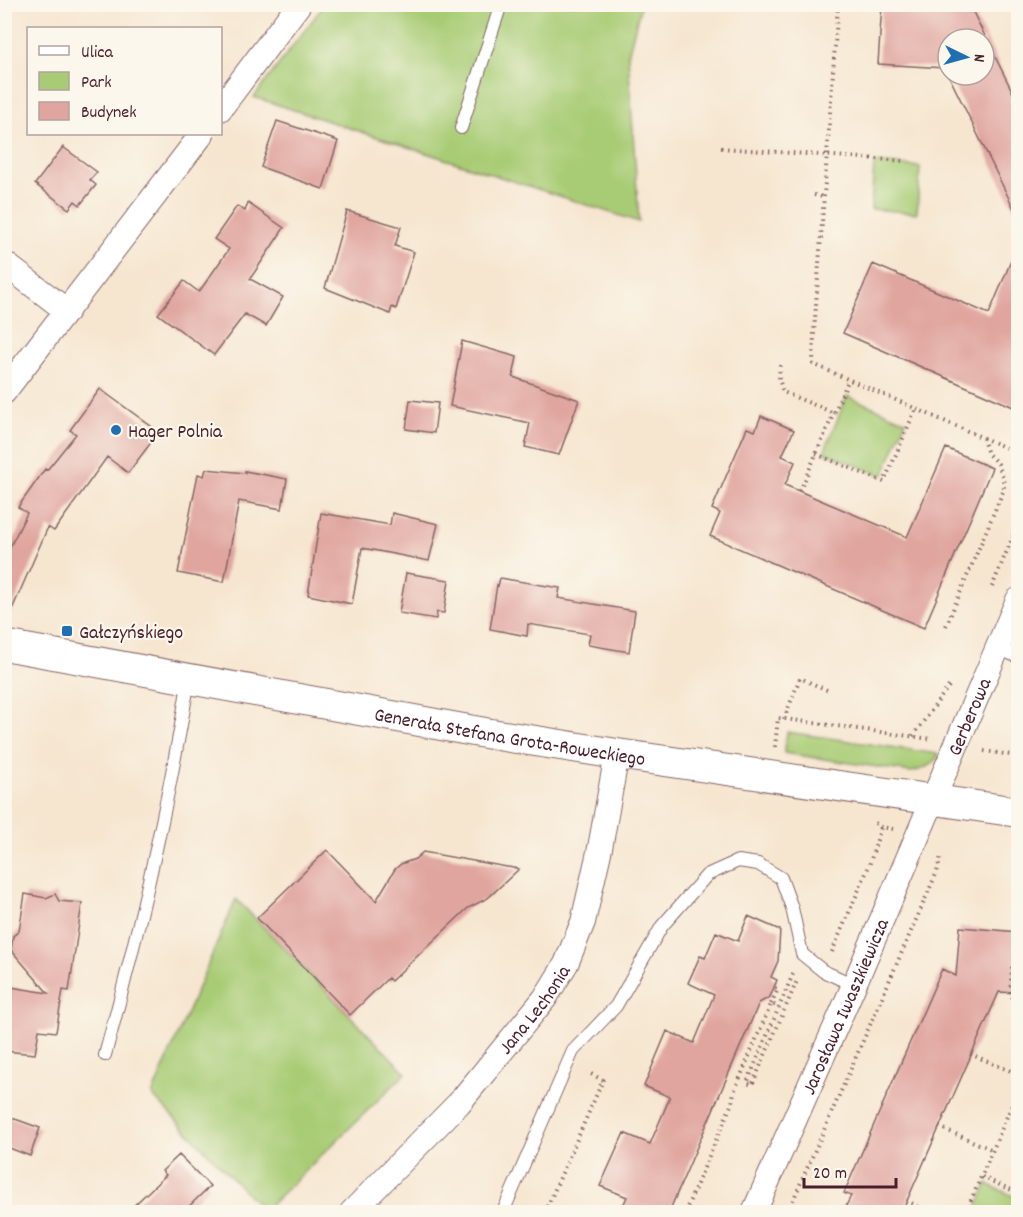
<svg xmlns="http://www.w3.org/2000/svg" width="1023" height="1217" viewBox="0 0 1023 1217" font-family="Dekko,sans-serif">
<rect width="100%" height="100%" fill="#fbf7ec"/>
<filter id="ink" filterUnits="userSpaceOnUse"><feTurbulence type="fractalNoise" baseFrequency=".0167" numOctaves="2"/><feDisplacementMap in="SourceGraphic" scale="12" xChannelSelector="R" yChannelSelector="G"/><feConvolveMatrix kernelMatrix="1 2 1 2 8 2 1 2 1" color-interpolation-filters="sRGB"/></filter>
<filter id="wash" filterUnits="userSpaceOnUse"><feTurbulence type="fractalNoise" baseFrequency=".008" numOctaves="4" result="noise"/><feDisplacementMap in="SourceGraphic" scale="24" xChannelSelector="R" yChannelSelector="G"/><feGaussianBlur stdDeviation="1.35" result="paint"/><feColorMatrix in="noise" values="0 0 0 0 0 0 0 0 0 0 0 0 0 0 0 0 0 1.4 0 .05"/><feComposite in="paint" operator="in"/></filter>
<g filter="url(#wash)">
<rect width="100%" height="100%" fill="#f6e6d0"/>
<!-- green -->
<path fill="#a8cc75" stroke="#797650" stroke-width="1.5" d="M324 5H641L628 55 639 222 254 97Z
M874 163 920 167 917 213 871 209Z
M847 396 906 421 883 476 824 452Z
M787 732 939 754C934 765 922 770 911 772L784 753Z
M236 899 406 1073 264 1211 152 1095Z
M987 1184 1018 1198V1212H975Z"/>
<g id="blocks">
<!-- building -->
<path fill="#e0a59f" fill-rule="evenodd" d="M882 4H969L1018 103V217L945 68 878 64ZM948 39H984V75H948Z
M277 121 338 141 323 189 261 167Z
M63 147 97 172 90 180 96 185 80 205 75 201 69 209 35 184Z
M248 203 284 228 250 279 283 297 266 326 245 314 214 355 158 314 184 281 199 292 229 249 214 239 237 206 245 211Z
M347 211 401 227 395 246 414 252 396 309 392 307 390 314 325 288Z
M1018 244V409L843 333 873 264 989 314Z
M462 341 517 357 513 377 579 400 559 455 525 447 530 423 450 406Z
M100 389 159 432 128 473 107 457 54 531 48 527 4 628V559L27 513 18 507 45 469 47 470 76 434 70 430Z
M410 400 438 403 434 433 406 429Z
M761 416 794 430 782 456 795 462 785 485 907 537 946 448 992 468 924 628 710 536 720 513 712 509 747 428 755 431Z
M206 469 245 473V471L287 479 282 509 239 501 224 582 178 573 198 474 204 476Z
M321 513 390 525 392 513 438 524 429 561 362 548 352 604 308 595Z
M406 573 449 580 444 613 437 612 436 619 399 613Z
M500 578 560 588 558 598 635 611 629 652 588 645 590 634 528 624 527 636 490 629 497 585 498 586Z
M327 850 376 901 395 869 401 864 415 859 423 852 519 869 488 898 468 908 391 981 388 978 350 1015 257 918Z
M25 894 46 898 55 894 59 901 82 903 69 991 63 990 56 1032 39 1030 35 1054 4 1051V986L48 993 11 950 13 936 19 931Z
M748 916 780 930 778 961 771 977 777 980 770 997 759 1003 669 1212H620L627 1197 600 1186 624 1133 650 1144 670 1097 644 1086 667 1031 694 1043 714 995 688 983 700 956 705 958 716 932 738 941Z
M960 927 1018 932V993L999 992 902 1212H843L851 1196 844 1193 942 969 956 976Z
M4 1115 40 1128 30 1156 4 1146Z
M179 1155 210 1186 183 1212H127L166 1175 162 1171Z"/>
</g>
</g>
<g filter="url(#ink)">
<use href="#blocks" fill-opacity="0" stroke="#866565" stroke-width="1.5"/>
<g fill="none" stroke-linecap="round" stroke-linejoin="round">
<defs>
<path id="service" d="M461 128 501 4
M998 648 1018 657
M105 1055C139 931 168 806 189 679
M503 1212 573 1051 616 1006 662 926 707 875 738 861 758 864 781 878 792 908 802 954 823 971 854 985"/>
<g id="minor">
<path d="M220 109 299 4"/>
<path d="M4 263 67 311"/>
<path d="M4 392 202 134"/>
<path id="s1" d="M352 1212 459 1103 545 998 566 964 583 922 600 848 617 754"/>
<path id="s2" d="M754 1212 854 985 1018 600"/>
</g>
<g id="tertiary">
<path id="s3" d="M4 645 485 733 617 754 1018 812"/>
</g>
</defs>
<!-- service casing -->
<use href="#service" stroke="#866565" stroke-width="14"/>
<!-- minor casing -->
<use href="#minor" stroke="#866565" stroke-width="26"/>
<!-- tertiary casing -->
<use href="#tertiary" stroke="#866565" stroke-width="32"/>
<!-- path -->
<path stroke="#866565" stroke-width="4" stroke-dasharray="1.5 4.5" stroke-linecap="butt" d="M838 4 814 332 813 364 1018 453
M1012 4 1018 19
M721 148 905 161
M814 195 824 197
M780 365 779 379 783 392 834 413 849 379
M816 454 884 482 916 408
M800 491 834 413
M992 587 1018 524
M946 626 1004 489 1003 477 998 464 988 454 983 439
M784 719 800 678 827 690
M913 736 949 686
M775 747 778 718 931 739
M984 751 1018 756
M875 823 881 827 893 829
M832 952 869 866 881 827
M1012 967 1010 994 1018 1004
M793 974 747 1083 752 1085 797 981
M771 1004 778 989 774 988
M970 1054 1018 1074
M939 1127 993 1150
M982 1177 1018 1193
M906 1201 932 1212
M545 1212 603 1080 587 1072
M685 1212 732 1103 734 1092 771 1004 779 1007
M788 1212 937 872 941 856
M966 1212 1018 1091"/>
<!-- service -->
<use href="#service" stroke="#fff" stroke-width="12"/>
<!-- minor -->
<use href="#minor" stroke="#fff" stroke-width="24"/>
<!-- tertiary -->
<use href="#tertiary" stroke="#fff" stroke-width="30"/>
</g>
</g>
<!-- markers -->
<g fill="#1f6fb2" stroke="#fbf7ec" stroke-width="2">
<circle cx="116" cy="430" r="6"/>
<rect x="61" y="625" width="12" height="12" rx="3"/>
</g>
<g text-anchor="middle" stroke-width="4.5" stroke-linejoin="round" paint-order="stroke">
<!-- poi labels -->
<g font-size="20" fill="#4a1f2b" stroke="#fbf7ec" text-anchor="start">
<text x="128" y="437">Hager Polnia</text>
<text x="79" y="638">Gałczyńskiego</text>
</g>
<!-- street labels -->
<g font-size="20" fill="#4a1f2b" stroke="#fbf7ec">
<text dy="7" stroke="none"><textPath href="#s2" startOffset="540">Gerberowa</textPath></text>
<text dy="7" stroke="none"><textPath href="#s3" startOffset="514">Generała Stefana Grota-Roweckiego</textPath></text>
<text dy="7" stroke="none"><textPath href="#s2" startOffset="225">Jarosława Iwaszkiewicza</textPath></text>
<text dy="7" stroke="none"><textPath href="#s1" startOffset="273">Jana Lechonia</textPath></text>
</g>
</g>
<!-- margin -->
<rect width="1023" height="1217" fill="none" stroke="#fbf7ec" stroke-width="24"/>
<!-- legend -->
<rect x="27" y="27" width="195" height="108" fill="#fbf7ec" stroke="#b4a19f" stroke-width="1.5"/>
<rect x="39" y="46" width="30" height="9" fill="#ffffff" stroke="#b4a19f" stroke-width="1.5"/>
<text x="81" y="57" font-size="18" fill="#4a1f2b">Ulica</text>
<rect x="39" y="72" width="30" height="18" fill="#a8cc75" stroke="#b4a19f" stroke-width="1.5"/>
<text x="81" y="87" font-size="18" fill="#4a1f2b">Park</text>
<rect x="39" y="102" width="30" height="18" fill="#e0a59f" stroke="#b4a19f" stroke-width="1.5"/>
<text x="81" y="117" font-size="18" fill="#4a1f2b">Budynek</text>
<!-- north arrow -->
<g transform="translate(966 57) rotate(95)"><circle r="28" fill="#fbf7ec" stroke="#b4a19f" stroke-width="1.5"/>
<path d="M0-4.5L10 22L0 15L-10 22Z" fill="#1f6fb2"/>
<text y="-9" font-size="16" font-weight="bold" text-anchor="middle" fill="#4a1f2b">N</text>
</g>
<!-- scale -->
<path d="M804 1178v9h92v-9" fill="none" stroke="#4a1f2b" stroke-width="3"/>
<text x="813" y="1178" font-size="18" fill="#4a1f2b" stroke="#fbf7ec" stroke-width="4.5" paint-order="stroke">20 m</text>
</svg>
